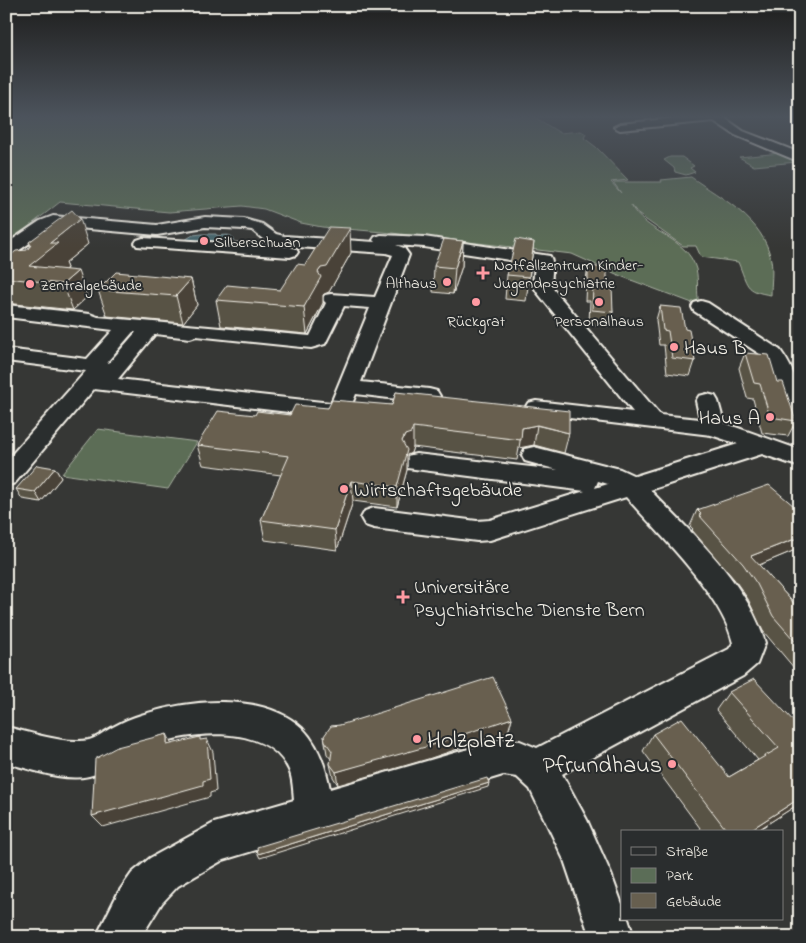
<svg xmlns="http://www.w3.org/2000/svg" width="806" height="943" viewBox="0 0 806 943" font-family="'Indie Flower',sans-serif">
<rect width="100%" height="100%" fill="#363735"/>
<filter id="ink" filterUnits="userSpaceOnUse"><feTurbulence type="fractalNoise" baseFrequency=".02" numOctaves="2"/><feDisplacementMap in="SourceGraphic" scale="10" xChannelSelector="R" yChannelSelector="G"/><feConvolveMatrix kernelMatrix="1 2 1 2 8 2 1 2 1" color-interpolation-filters="sRGB"/></filter>
<g filter="url(#ink)">
<!-- green -->
<path fill="#5b6d57" stroke="#a8afa0" d="M6 116H533L560 133 581 131 586 134 584 138 596 147 628 180 611 182 621 193 613 182H662L661 180 691 177C722 199 764 219 771 260 773 271 771 284 771 295 744 291 748 285 738 262L701 257 696 246H683L639 215 631 205C644 233 687 236 696 269 699 280 696 292 699 303L695 304 623 277 572 254 383 232 322 227 301 223 264 209 242 206 169 212 60 202 19 234 25 236 6 250Z
M781 153 797 162 754 166 739 157Z
M670 157H682L694 166 690 168 695 172 686 175 675 172 674 168 664 160Z
M98 429 197 442 168 489 62 474Z"/>
<!-- water -->
<path fill="#4a676e" stroke="#8e9e9f" d="M202 234H216V235C222 237 230 232 234 239L231 244 183 241 193 235Z"/>
<g fill="none" stroke-linecap="round" stroke-linejoin="round">
<defs>
<path id="minor" d="M694 116H722L743 131 800 153V162L735 135 714 121 620 130 614 127 620 124Z
M53 216 157 225 205 217 244 219 262 224 276 234 284 236 375 242 373 240 375 237 381 235 424 237 550 256C556 266 548 279 554 290L660 415 700 419 696 401 699 396 707 394 715 396 718 401 724 423 800 450V467L762 454 650 490C691 533 749 584 765 643L757 664 743 676 562 774 587 820 611 874 622 904V919H628L634 937H590L564 860 530 789 517 777 503 775 223 860 178 886 162 903 141 937H96L118 893 132 873 150 858 214 823 294 800C293 790 293 779 289 770 267 721 183 731 143 749 125 757 109 771 89 776 63 782 31 769 6 763V727C30 732 66 745 89 740 97 738 105 731 113 727 122 722 131 718 141 715 187 700 262 691 302 728 318 744 326 767 330 789L503 739 520 741 537 748 729 649 733 643C723 596 659 534 626 497L490 540 477 541 374 528 365 525 361 518 365 511 374 508 477 521 490 520 585 491 407 468 404 462 407 456 416 454 558 470 525 461 522 455 525 449 534 447 620 469 635 476 738 444 711 435 528 413 525 408 528 403 536 401 633 412 537 292 533 285 535 264 424 247 396 245 404 248 409 255 361 382 429 389 437 391 440 396 437 401 429 403 356 394 347 416 339 418 94 389 15 483 6 486V461L86 371 6 361V349L87 359 113 330 6 317V305L90 314 98 317 310 336 326 303 322 299 325 295 331 294 375 297 393 255 386 253 283 246 264 240 252 230 244 229 205 227 157 235 55 226 12 255 6 257V244L40 221ZM344 306 370 308 331 403 118 379 155 334 190 338 196 336 311 348 325 344ZM133 332H136L109 363 107 362ZM598 481 608 484 595 488Z
M143 238 290 247 296 249 298 252 296 255 290 257 137 246 135 243 137 240Z
M701 301 708 303 780 350C800 377 800 396 800 428L792 426 788 421 766 358 694 311 692 307 694 303Z"/>
</defs>
<!-- minor casing -->
<use href="#minor" stroke="#f4f1e8" stroke-width="4"/>
<!-- minor -->
<use href="#minor" fill="#2a2d2e" fill-rule="evenodd"/>
</g>
<!-- wall -->
<path fill="#595244" stroke="#f4f1e8" d="M463 241 462 266 453 294 433 292 434 266Z
M29 242 88 244 65 263 67 268 66 270 87 297 73 310 6 303V259L27 250 30 246Z
M534 242 526 301 505 299 507 275Z
M351 253 329 292 324 294 323 295V303L307 334 221 326 216 300 280 290 305 265Z
M588 266 607 286 613 312 609 326 589 324 590 301H585L586 280Z
M191 279 197 305 183 323 107 316 98 290Z
M660 306 685 329 695 361 690 376 667 373 664 345H659L656 320Z
M745 353 777 382 796 421 788 436 762 433 753 399 747 398 739 368Z
M396 392 569 433 564 453 534 445 519 448 517 460 413 447 411 453 407 455V470L397 507 353 501 337 550 265 540 261 520 281 475 203 465 197 445 255 415H290L328 408 392 405Z
M55 468 61 478 41 502 22 499 16 489Z
M697 510 800 511V548L759 565 800 610V675L763 631 748 599 734 579 692 530 693 529 690 526Z
M729 692 800 728V803L755 832H703L643 751 653 734 729 777 758 760 716 710Z
M512 718 508 732 428 759 338 785 333 777 330 764 331 759 327 754 324 736 340 725Z"/>
<!-- shaded-wall -->
<path fill="#484237" stroke="#f4f1e8" d="M80 219 88 244 65 263 67 268 50 283 29 266 50 243Z
M350 228 351 253 329 292 324 294 323 295V303L307 334 304 307 318 272Z
M463 241 462 266 453 294 455 268Z
M78 271 87 297 73 310 63 284Z
M191 279 197 305 183 323 176 296Z
M537 425 534 445 519 448 522 428Z
M413 427V447L411 453 407 455V470L397 507V487L402 441 405 435Z
M55 468 61 478 41 502 35 492Z
M351 481 353 501 337 550 335 530Z
M800 537V548L747 570 751 556Z
M512 718 508 732 428 759 338 785 336 772Z
M167 734 174 748 167 745Z
M207 739 213 752 216 791 210 793V797L103 827 92 816 203 781Z
M489 783 488 787 260 858 258 854Z
M800 798V803L755 832H747Z"/>
<!-- building -->
<path fill="#675f4f" stroke="#f4f1e8" d="M72 210 80 219 50 243H58L29 266 78 271 63 284 6 278V259L16 251 27 250 31 245 29 242Z
M329 227 350 228 327 267 321 268 318 272 321 277 304 307 216 300 227 285 280 290 297 264 305 265Z
M444 239 463 241 455 268 434 266Z
M516 239 534 242 529 277 507 275Z
M588 266 607 268V286H612L613 312 592 310 593 287H588Z
M116 272 191 279 176 296 98 290Z
M660 306 681 308 685 329 689 330 695 361 672 358 668 331 663 330Z
M745 353 769 355 777 382H783L796 421 770 417 760 384 754 383Z
M396 392 569 411V433L537 425 522 428 521 440 413 427 411 433 405 435 402 441 407 450 397 487 351 481 335 530 261 520 289 456 197 445 218 411 255 415 257 411 290 415 295 405 328 408 332 400 392 405Z
M37 465 55 468 35 492 16 489Z
M769 485 800 511V537L751 556 800 610V647L773 616 757 584 743 564 699 515 701 514 697 510Z
M493 677 512 718 429 746 336 772 330 764 332 751 325 741 324 736 331 726 340 725Z
M754 679 800 728V798L747 832H728L653 734 682 718 729 777 779 748 729 692Z
M167 734V745L200 737V740L207 739 210 779 203 781V785L92 816 95 759 117 747Z
M487 778 489 783 258 854 257 847Z"/>
</g>
<!-- sky -->
<linearGradient id="sky" x2="0" y2="1"><stop stop-color="#1e1e1d"/><stop offset="0.47" stop-color="#4c535c"/><stop offset="1" stop-color="#4c535c" stop-opacity="0"/></linearGradient>
<rect width="806" height="248" fill="url(#sky)"/>
<!-- markers -->
<g fill="#ff9aa2" stroke="#2a2d2e" stroke-width="2">
<circle cx="204" cy="241" r="5"/>
<path d="M480.5 265.5h5v5h5v5h-5v5h-5v-5h-5v-5h5z"/>
<circle cx="447" cy="282" r="5"/>
<circle cx="30" cy="284" r="5"/>
<circle cx="476" cy="302" r="5"/>
<circle cx="599" cy="302" r="5"/>
<circle cx="674" cy="347" r="5"/>
<circle cx="770" cy="417" r="5"/>
<circle cx="344" cy="489" r="5"/>
<path d="M400.5 589.5h5v5h5v5h-5v5h-5v-5h-5v-5h5z"/>
<circle cx="417" cy="739" r="5"/>
<circle cx="672" cy="764" r="5"/>
</g>
<g text-anchor="middle" stroke-width="4" stroke-linejoin="round" paint-order="stroke">
<!-- far-poi labels -->
<g font-size="16" fill="#f4f1e8" stroke="#2a2d2e" text-anchor="start">
<text x="214" y="247">Silberschwan</text>
<text x="494" y="270">Notfallzentrum Kinder-<tspan x="494" dy="18">Jugendpsychiatrie</tspan></text>
<text x="437" y="288" text-anchor="end">Althaus</text>
<text x="40" y="290">Zentralgebäude</text>
<text x="476" y="326" text-anchor="middle">Rückgrat</text>
<text x="599" y="326" text-anchor="middle">Personalhaus</text>
</g>
<!-- poi labels -->
<g font-size="20" fill="#f4f1e8" stroke="#2a2d2e" text-anchor="start">
<text x="684" y="354">Haus B</text>
<text x="760" y="424" text-anchor="end">Haus A</text>
<text x="354" y="496">Wirtschaftsgebäude</text>
<text x="414" y="593">Universitäre<tspan x="414" dy="23">Psychiatrische Dienste Bern</tspan></text>
</g>
<!-- near-poi labels -->
<g font-size="24" fill="#f4f1e8" stroke="#2a2d2e" text-anchor="start">
<text x="427" y="747">Holzplatz</text>
<text x="662" y="772" text-anchor="end">Pfrundhaus</text>
</g>
</g>
<!-- margin -->
<rect width="806" height="943" fill="none" stroke="#2a2d2e" stroke-width="25"/>
<rect x="12" y="12" width="781" height="918" fill="none" stroke="#f4f1e8" stroke-width="2" filter="url(#ink)"/>
<!-- legend -->
<rect x="621" y="830" width="162" height="90" fill="#2a2d2e" stroke="#7b7b78"/>
<rect x="631" y="847" width="25" height="8" fill="#2a2d2e" stroke="#7b7b78"/>
<text x="666" y="856" font-size="15" fill="#f4f1e8">Straße</text>
<rect x="631" y="868" width="25" height="15" fill="#5b6d57" stroke="#7b7b78"/>
<text x="666" y="880" font-size="15" fill="#f4f1e8">Park</text>
<rect x="631" y="893" width="25" height="15" fill="#675f4f" stroke="#7b7b78"/>
<text x="666" y="906" font-size="15" fill="#f4f1e8">Gebäude</text>
</svg>
